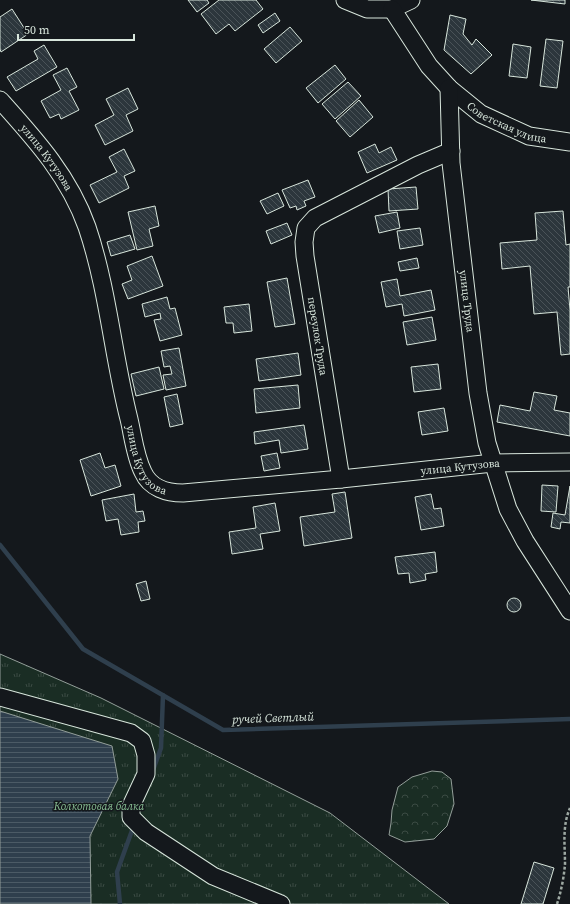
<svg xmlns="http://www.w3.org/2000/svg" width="570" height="904" viewBox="0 0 570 904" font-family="'Source Serif 4',serif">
<defs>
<pattern id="forest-crowns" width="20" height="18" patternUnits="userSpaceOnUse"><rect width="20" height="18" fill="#1a2d24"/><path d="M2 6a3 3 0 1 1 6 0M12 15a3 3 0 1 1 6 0" fill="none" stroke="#3b4b43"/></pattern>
<pattern id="park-tufts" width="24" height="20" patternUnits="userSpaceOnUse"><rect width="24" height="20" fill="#1a2d24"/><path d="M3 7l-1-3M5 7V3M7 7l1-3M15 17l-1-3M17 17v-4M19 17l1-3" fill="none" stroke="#3b4b43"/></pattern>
<pattern id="water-rules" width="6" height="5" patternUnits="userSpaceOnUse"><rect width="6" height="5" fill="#2f3f4d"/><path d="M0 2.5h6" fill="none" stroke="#4c5b66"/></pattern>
<pattern id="building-back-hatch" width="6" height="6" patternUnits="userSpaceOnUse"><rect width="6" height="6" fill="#2c363c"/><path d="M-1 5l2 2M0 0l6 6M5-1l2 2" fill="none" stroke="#4a5358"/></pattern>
</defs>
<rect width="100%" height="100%" fill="#14181c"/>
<!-- forest -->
<path fill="url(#forest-crowns)" stroke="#939e99" d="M432 771 442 772 451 779 454 804 447 826 434 839 405 842 389 835 391 823 392 810 398 787 412 777Z"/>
<!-- park -->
<path fill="url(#park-tufts)" stroke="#939e99" d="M0 654 101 698 330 813 449 904H0Z"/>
<!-- water -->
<path fill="url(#water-rules)" stroke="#939e99" d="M0 711 112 746 118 779 90 836 91 904H0Z"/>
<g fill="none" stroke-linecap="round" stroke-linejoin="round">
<!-- stream -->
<path stroke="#2f3f4d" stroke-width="4.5" d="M0 545 83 649 223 730 570 719
M152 773 161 748 163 695
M120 904 117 872 134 825"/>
</g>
<!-- building -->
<path fill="url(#building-back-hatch)" stroke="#d8e6dc" d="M188 0H207L209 3 197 12Z
M219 0H256L263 9 235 31 229 24 216 34 201 14Z
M531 0H565V4Z
M12 9 28 34 1 52 0 49V17Z
M275 13 280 21 263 33 258 25Z
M450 15 466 19 463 34 472 45 476 39 492 55 471 74 444 50Z
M290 27 302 41 276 63 264 49Z
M546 39 563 41 557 88 540 86Z
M513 44 531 47 527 78 509 76Z
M44 45 57 67 16 91 7 77 38 59 34 51Z
M335 65 346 79 318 103 306 88Z
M67 68 77 87 69 91 79 110 61 119 59 114 50 118 41 101 61 90 53 75Z
M348 82 361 96 335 119 322 104Z
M128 88 138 109 126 115 133 131 105 145 95 125 114 115 106 99Z
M359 100 373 117 350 137 336 121Z
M375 144 379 153 391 147 397 160 367 173 358 152Z
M124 149 135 171 124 176 129 188 99 203 90 185 117 172 109 157Z
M308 180 315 197 304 201 306 206 297 210 296 206 290 208 282 190Z
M416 187 418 209 389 211 388 189Z
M278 193 284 206 267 214 260 201Z
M155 206 159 226 149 229 153 246 137 250 128 212Z
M563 211 566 245 570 244V287H568L570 310V354L561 355 557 312 534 314 530 266 502 269 500 243 537 240 535 213Z
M397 212 400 228 379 233 375 216Z
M287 223 292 235 271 244 266 231Z
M420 228 423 245 400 249 397 231Z
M130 235 135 249 111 256 107 242Z
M152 256 163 286 128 299 122 284 132 280 127 266Z
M417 258 419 268 400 271 398 262Z
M287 278 295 324 275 327 267 282Z
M397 279 400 296 431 290 435 310 404 316 402 304 386 307 381 282Z
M167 297 170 309 175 308 182 335 160 341 154 320 161 319 160 313 145 317 142 304Z
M249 304 252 331 234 333 233 323H226L224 307Z
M432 317 436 340 407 345 403 322Z
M179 348 186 386 166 390 163 375 172 374 170 366 164 367 161 351Z
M298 353 301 375 259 381 256 359Z
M438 364 441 389 414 392 411 367Z
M159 367 164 389 136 396 131 374Z
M298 385 300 408 256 413 254 389Z
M534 392 557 396 554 410 570 413V436L497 422 500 405 530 411Z
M177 394 183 424 170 427 164 397Z
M444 408 448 431 422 435 418 412Z
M304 425 308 449 281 453 279 440 255 444 254 432Z
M100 453 105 468 115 465 121 486 91 496 80 460Z
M277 453 280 468 264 471 261 456Z
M542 485 558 486 556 512 541 511Z
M570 486V523L561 522 560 529 551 527 553 513 565 515Z
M345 492 352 538 304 546 300 517 335 512 332 494Z
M134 494 136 512 143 511 145 521 138 522 139 532 121 535 118 519 106 521 102 500Z
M431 494 434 509 441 508 444 526 421 530 415 497Z
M275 503 280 531 260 534 263 549 232 554 229 532 256 528 253 507Z
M435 552 437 572 425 574 426 580 410 583 409 573 398 574 395 557Z
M146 581 150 599 141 601 136 584Z
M507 605a7 7 0 1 1 14 0a7 7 0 1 1-14 0Z
M534 862 554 868 543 904H521Z"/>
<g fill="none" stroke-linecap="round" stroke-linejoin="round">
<defs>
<g id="minor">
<path d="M345 0 367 9H392L411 0"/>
<path id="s1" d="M392 9 429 66 449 88 481 114 529 136 570 142"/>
<path id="s2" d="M449 88 451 163 478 393 487 443 508 509 525 541 570 611"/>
<path id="s3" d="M0 100C35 139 69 176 87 227 108 289 113 356 129 419 133 436 135 456 143 472 150 488 167 493 183 493L341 479 493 463 570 462"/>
<path d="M341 479 305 256 304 242 306 228 315 218 418 165 451 151"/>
<path d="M0 697 131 733 142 741 146 755V774L131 806V817L146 832 213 876 281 904"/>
</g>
</defs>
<!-- minor casing -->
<use href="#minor" stroke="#d8e6dc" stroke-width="19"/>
<!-- path -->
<path stroke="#9da8a2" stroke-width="2.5" stroke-dasharray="3 2" stroke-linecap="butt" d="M557 904C561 892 564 877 565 864 565 845 562 826 570 808"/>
<!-- minor -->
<use href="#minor" stroke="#14181c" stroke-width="17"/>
</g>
<g text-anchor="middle" stroke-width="3" stroke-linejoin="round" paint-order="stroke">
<!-- street labels -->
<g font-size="11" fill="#d8e6dc" stroke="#14181c">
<text dy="4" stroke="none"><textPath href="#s1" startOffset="166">Советская улица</textPath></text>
<text dy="4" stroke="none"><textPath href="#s3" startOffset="74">улица Кутузова</textPath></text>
<text dy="4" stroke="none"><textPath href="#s2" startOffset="214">улица Труда</textPath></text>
<text transform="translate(318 336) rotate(81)" y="4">переулок Труда</text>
<text dy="4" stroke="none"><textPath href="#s3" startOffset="398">улица Кутузова</textPath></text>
<text dy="4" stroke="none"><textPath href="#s3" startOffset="733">улица Кутузова</textPath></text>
</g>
<!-- park labels -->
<g font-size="11" font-style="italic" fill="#8ac095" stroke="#14181c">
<text x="99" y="810">Колкотовая балка</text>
</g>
<!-- water labels -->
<g font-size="12" font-style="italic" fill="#d8e6dc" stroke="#14181c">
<text transform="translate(273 718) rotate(-2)" y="4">ручей Светлый</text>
</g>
</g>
<!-- scale -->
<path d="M18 34v6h116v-6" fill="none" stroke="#d8e6dc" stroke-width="2"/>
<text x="24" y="34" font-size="12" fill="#d8e6dc" stroke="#14181c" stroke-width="3" paint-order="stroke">50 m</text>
</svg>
